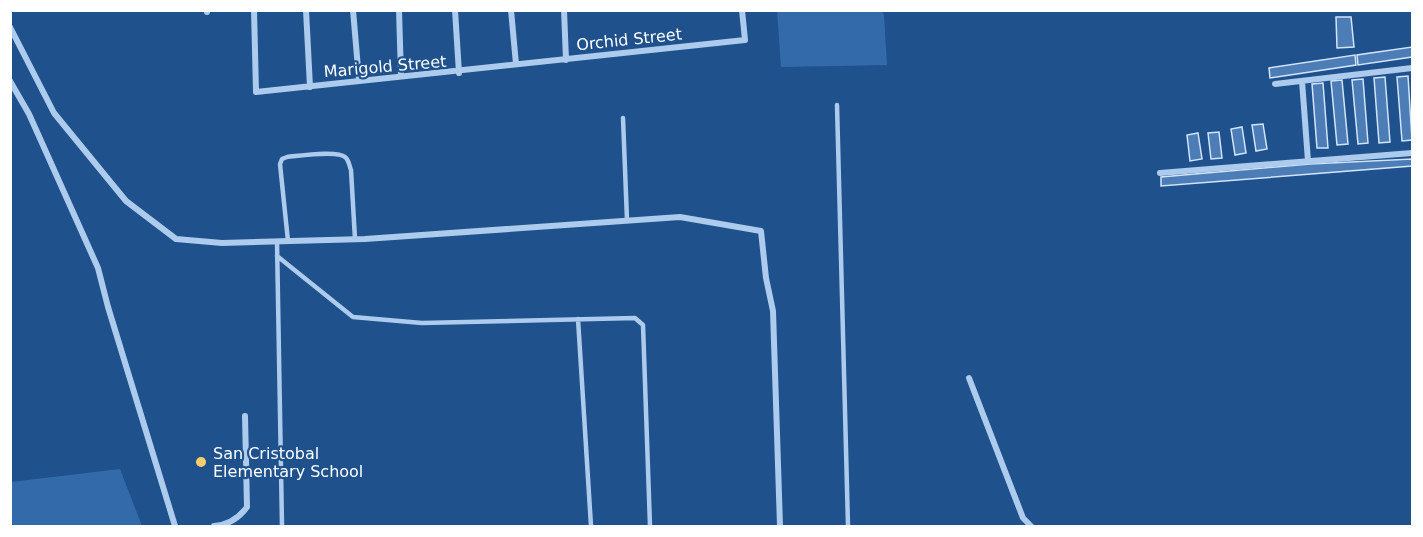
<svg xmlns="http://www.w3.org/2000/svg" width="1423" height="537" viewBox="0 0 1423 537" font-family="'DejaVu Sans',sans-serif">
<rect width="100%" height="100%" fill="#1f518d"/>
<!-- green -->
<path fill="#336baa" d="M777 11H882L884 15 887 65 781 67Z
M120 469 142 526H11V482Z"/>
<!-- building -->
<path fill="#4c7db6" stroke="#d2e4f9" stroke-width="1.5" d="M1336 17H1351L1354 47 1337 48Z
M1412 47V57L1358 65 1357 55Z
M1355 55 1356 65 1270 78 1269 68Z
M1408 76 1412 140 1402 141 1397 77Z
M1385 77 1390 142 1379 143 1374 78Z
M1363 79 1368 143 1358 144 1352 80Z
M1342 80 1348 144 1337 145 1331 81Z
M1323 83 1328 148H1317L1312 84Z
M1263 124 1267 149 1256 151 1252 125Z
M1242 127 1246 153 1235 155 1231 129Z
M1219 132 1222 158 1211 159 1208 133Z
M1198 133 1202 159 1190 161 1187 135Z
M1412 159V166L1161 186V177L1310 164Z"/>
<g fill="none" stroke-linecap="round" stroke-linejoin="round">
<!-- lane -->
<path stroke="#adcbec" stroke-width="4.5" d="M837 105 848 526
M623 118 627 220
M288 241 280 164 282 159 287 157C299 156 337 150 345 157 349 160 349 165 351 170L355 239
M277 242 282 526
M277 256 353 317 422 323 635 318 643 325 650 526
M578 319 591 526"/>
<!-- street -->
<path stroke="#adcbec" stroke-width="6" d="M254 10 256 92C419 76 582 58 745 40L742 10
M306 10 310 87
M353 10 359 80
M399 10 401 76
M455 10 459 73
M511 10 516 64
M564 10 566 60
M207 12V10
M10 27 54 113 126 201 176 239 222 243 365 239 680 217 761 231 766 278 773 311 780 526
M10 81 29 114 98 268 108 307 175 526
M1302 81 1308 161
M1275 84 1412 68
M1160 173 1412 153
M969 378 1023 518 1031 526
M214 526C228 525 239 518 247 507L245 416"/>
</g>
<!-- markers -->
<circle fill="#face6d" stroke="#1f518d" stroke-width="2" cx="201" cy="462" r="6"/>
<g text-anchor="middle" stroke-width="4.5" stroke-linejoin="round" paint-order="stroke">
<!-- street labels -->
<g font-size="16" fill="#fff" stroke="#1f518d">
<text transform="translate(629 39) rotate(-6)" y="6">Orchid Street</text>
<text transform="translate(385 66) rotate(-5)" y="6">Marigold Street</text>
</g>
<!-- poi labels -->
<g font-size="16" fill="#fff" stroke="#1f518d" text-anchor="start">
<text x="213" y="459">San Cristobal<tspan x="213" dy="18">Elementary School</tspan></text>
</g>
</g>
<!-- border -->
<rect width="1423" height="537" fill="none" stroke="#ffffff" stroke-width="24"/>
</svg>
